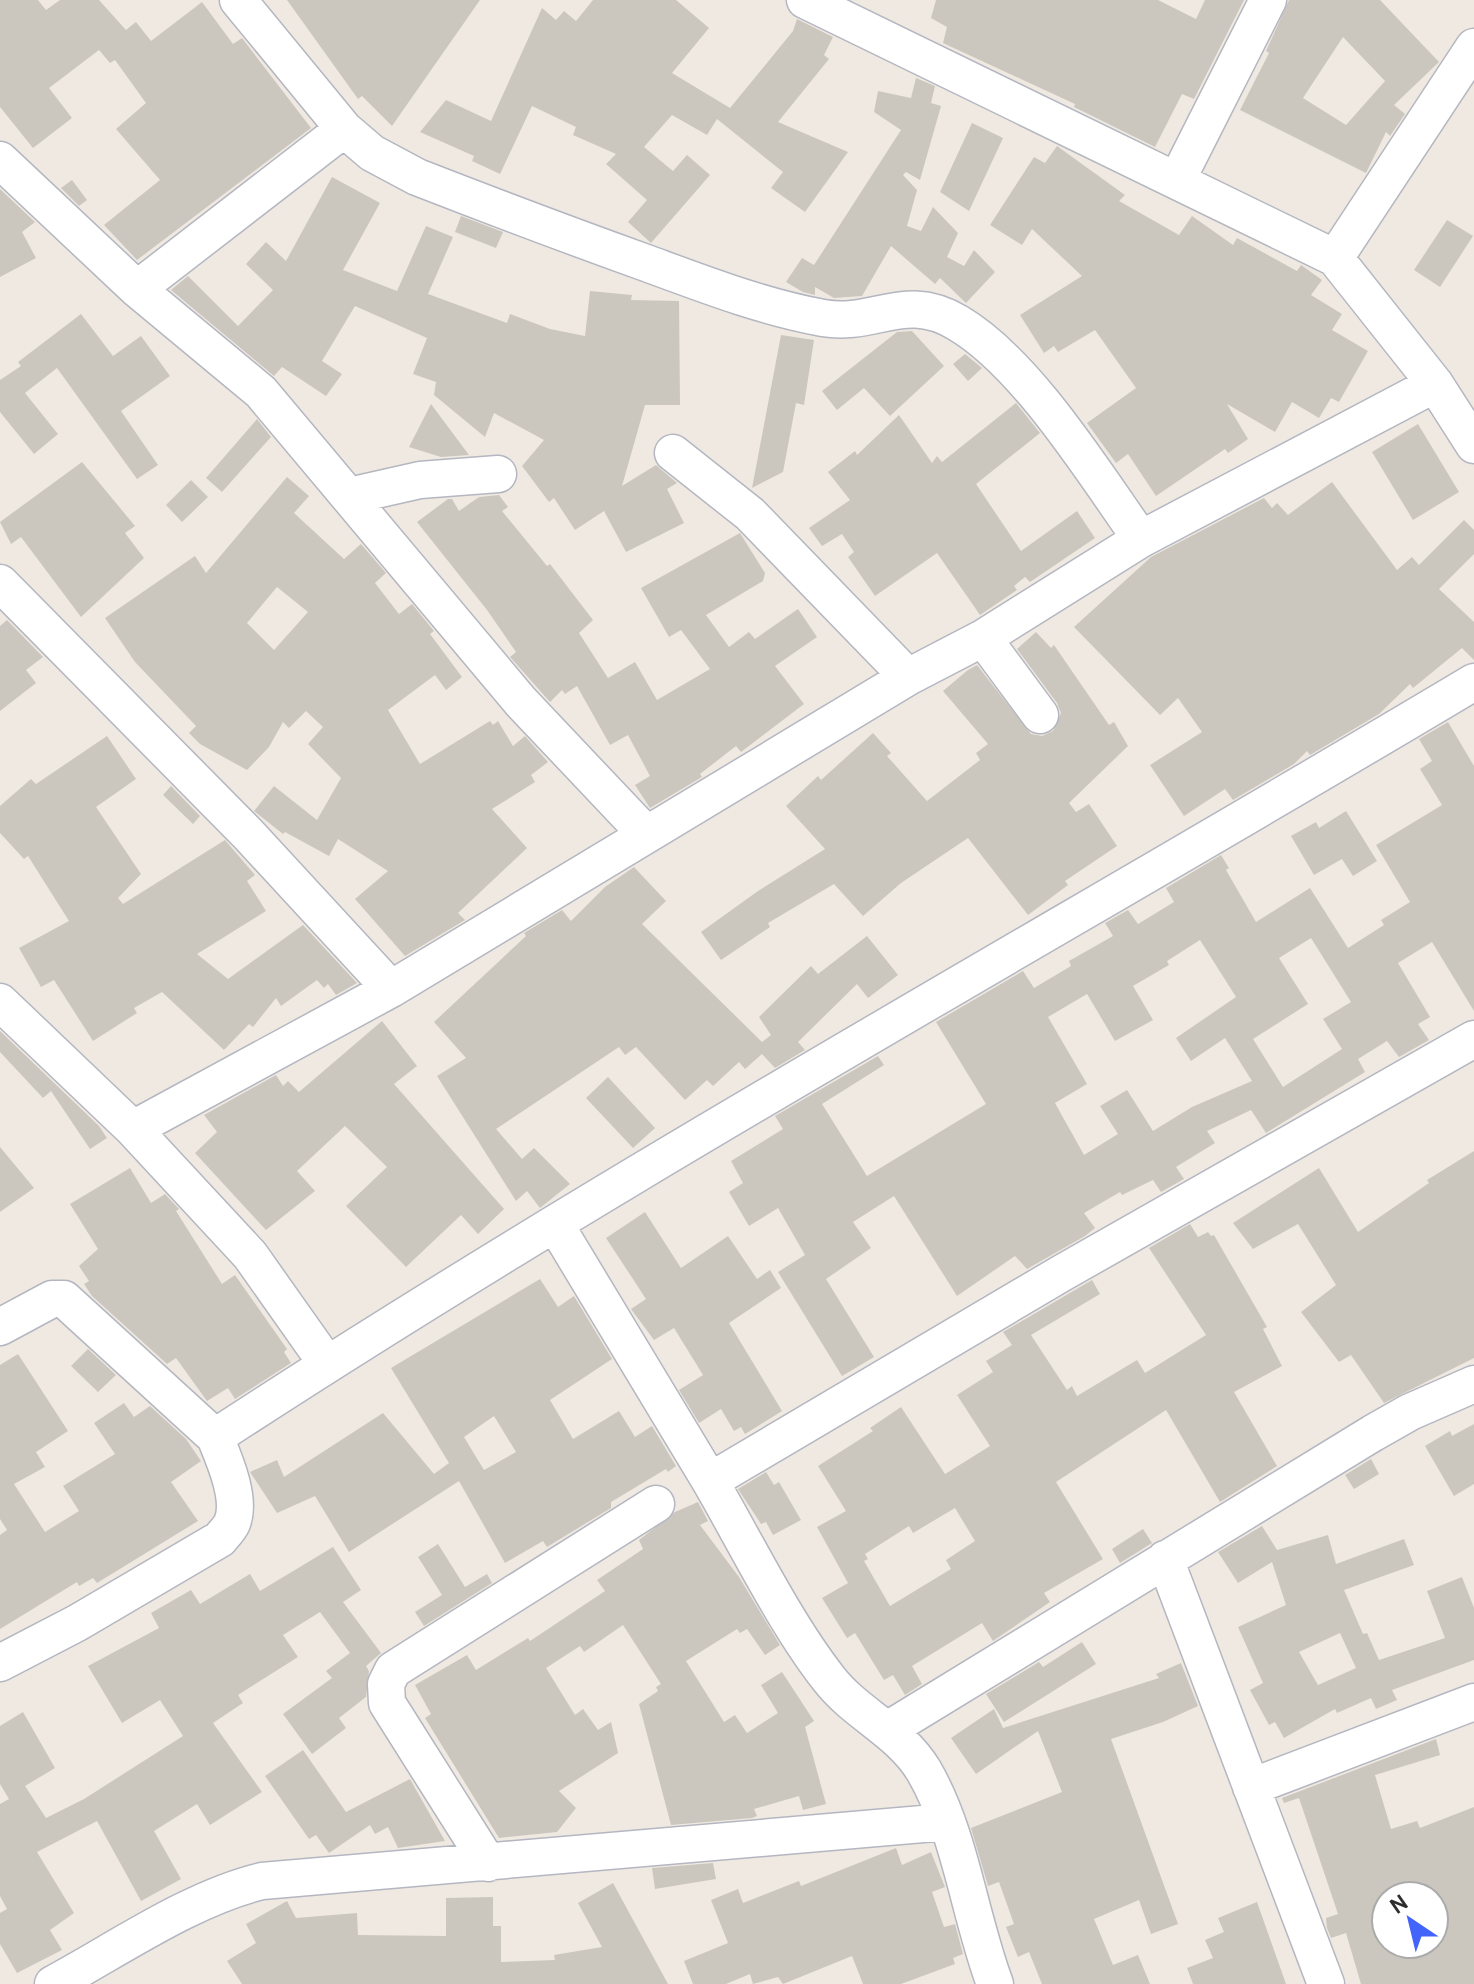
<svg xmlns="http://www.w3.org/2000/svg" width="1474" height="1984" viewBox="0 0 1474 1984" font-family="Cabin,sans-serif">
<rect width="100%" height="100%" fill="#efe9e1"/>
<!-- building -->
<path fill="#cbc7bf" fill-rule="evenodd" d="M0 0H38L46 10 60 0H99L126 30 136 22 151 41 202 2 233 44 242 38 311 128 137 260 104 225 160 180 116 129 146 103 115 60 110 63 99 50 49 88 72 118 33 148 0 107Z
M287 0H480L392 126 362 96 358 99Z
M593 0H676L709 28 672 73 730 108 793 31 797 19 833 37 824 55 829 59 778 122 848 152 805 212 771 188 783 172 717 119 707 135 672 115 644 147 673 171 687 155 710 175 651 243 628 222 647 200 606 164 616 154 573 135 576 127 532 106 500 174 472 161 474 156 420 132 446 100 491 121 542 8 556 20 564 11 576 21Z
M936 0H1158L1196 19 1205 0H1244L1194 99 1182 94 1155 147 1074 107 1075 104 943 43 947 27 931 18Z
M1289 0H1380L1439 62 1394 105 1405 114 1390 136 1386 132 1366 173 1240 110 1269 53 1266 51ZM1343 37 1385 81 1346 125 1303 98Z
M916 78 935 86 931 103 941 106 920 180 906 172 903 175 917 190 907 226 921 231 933 207 958 233 947 257 964 266 974 250 995 272 966 303 940 278 935 284 891 246 862 296 834 298 815 287V295L803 292 786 282 802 258 814 265 901 130 874 112 878 91 911 98Z
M972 123 1003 138 969 211 940 192Z
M1057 146 1125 195 1119 201 1179 235 1192 216 1233 245 1237 238 1297 271 1301 265 1322 280 1311 295 1342 314 1332 330 1368 351 1339 402 1331 398 1319 418 1292 402 1275 432 1227 404 1248 439 1228 453 1225 449 1156 496 1128 454 1116 463 1087 423 1136 388 1095 330 1058 352 1054 346 1044 353 1020 315 1082 276 1032 229 1022 245 990 225 1034 157 1045 163Z
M332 177 380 203 343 270 397 291 426 226 453 237 428 294 507 323 510 314 550 329 585 336 590 291 632 295 631 300 679 301 680 405H645L622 486 656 465 677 483 667 489 684 523 626 552 604 511 575 530 554 498 549 502 522 466 544 440 494 413 485 437 434 395 436 382 413 374 427 338 355 306 322 361 342 374 326 396 282 367 274 376 171 290 188 276 238 326 273 290 246 264 266 242 286 261Z
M72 180 87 200 79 206 61 188Z
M0 189 35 222 22 232 36 258 0 277Z
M461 216 503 232 496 248 455 232Z
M1447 220 1473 236 1440 287 1414 270Z
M81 314 113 356 141 336 170 376 121 411 158 465 137 479 57 368 25 393 58 434 34 454 0 412V380L21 366 18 362Z
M912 331 944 366 890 416 864 388 837 410 822 391 897 332Z
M781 335 814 340 804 405 796 403 783 472 752 488Z
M965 354 982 368 968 381 953 364Z
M1016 403 1040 433 976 484 1021 551 1077 511 1095 538 1030 582 1025 577 1014 586 1017 590 980 615 937 553 875 596 848 557 854 552 842 534 822 546 809 528 850 500 828 472 855 451 857 455 899 415 932 463 937 456 942 462Z
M431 404 469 455 441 457 409 447Z
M257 419 271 437 222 492 206 478Z
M1418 424 1459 492 1413 520 1372 452Z
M82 462 135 526 125 533 144 558 81 617 21 537 11 544 0 522Z
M287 477 309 496 294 513 344 559 361 544 386 573 375 583 399 614 412 604 434 631 430 634 462 677 446 690 435 675 388 710 420 764 490 721 493 725 498 721 513 746 525 736 548 762 531 775 535 782 492 809 527 848 458 913 465 920 405 956 355 899 388 871 338 839 329 856 285 832 283 834 254 811 274 786 317 820 341 778 308 744 323 727 306 711 289 728 283 722 269 747 247 770 200 744 189 733 196 726 135 662 105 618 195 556 206 573ZM277 587 308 612 274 650 247 623Z
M191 480 208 497 182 522 166 505Z
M1332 482 1397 570 1412 557 1419 565 1464 520 1474 530V554L1439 589 1474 622V660L1462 648 1413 688 1410 684 1379 714 1310 755 1307 751 1294 764 1233 800 1225 789 1184 816 1150 765 1202 732 1178 698 1160 715 1074 627 1151 557 1264 498 1272 508 1277 503 1288 515Z
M499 495 508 507 502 511 547 566 550 564 593 620 579 633 608 678 635 662 657 700 710 669 681 630 669 637 641 588 740 533 765 573 763 581 706 615 729 647 749 632 755 639 798 609 817 637 775 666 804 704 741 752 736 746 700 774 702 777 650 808 635 785 650 776 628 735 610 745 577 686 565 694 562 690 550 702 510 657 516 652 487 610 417 522 448 499H452L459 511 479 497Z
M7 620 43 657 26 670 36 683 0 711V626Z
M1036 632 1051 648 1054 645 1109 725 1114 722 1128 746 1069 803 1076 812 1089 804 1117 846 1065 881 1068 885 1028 915 968 838 901 883 863 916 834 884 768 923 770 927 721 960 701 932 758 891 825 849 786 806 818 776 821 780 873 733 891 753 887 756 927 801 980 760 976 753 988 744 943 691 968 670 977 665 1031 734 1042 736 1053 731 1061 713 1057 703 1017 649Z
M1448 722 1474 766V1011L1432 942 1398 963 1430 1017 1418 1024 1429 1040 1399 1057 1387 1041 1358 1059 1365 1072 1266 1133 1251 1110 1207 1131 1215 1143 1176 1167 1184 1179 1161 1192 1153 1180 1122 1195 1120 1192 1084 1213 1095 1228 1085 1236 1027 1269 1015 1256 957 1296 894 1196 853 1222 871 1248 826 1279 874 1357 842 1376 778 1272 805 1255 778 1208 749 1226 729 1192 743 1183 731 1161 783 1129 775 1116 878 1056 884 1065 822 1104 867 1176 986 1104 936 1022 1023 971 1034 988 1071 966 1069 961 1113 936 1105 923 1128 910 1138 924 1174 902 1166 888 1221 855 1229 868 1226 870 1256 922 1310 888 1348 948 1384 925 1381 920 1410 902 1376 845 1442 805 1420 769 1432 761 1419 739ZM1311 938 1351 1002 1323 1019 1342 1049 1283 1087 1253 1039 1308 1004 1279 958ZM1200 940 1236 997 1176 1038 1191 1061 1225 1038 1252 1081 1192 1107 1153 1131 1127 1090 1100 1106 1118 1134 1084 1155 1055 1103 1087 1084 1048 1017 1087 994 1115 1041 1153 1020 1133 986 1169 965 1167 961Z
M107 736 136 779 96 807 141 874 118 898 123 904 225 840 255 875 247 881 266 911 197 954 228 979 303 925 357 983 336 995 328 984 324 988 317 980 281 1006 276 998 253 1027 249 1024 224 1050 162 992 134 1008 137 1013 93 1041 54 980 41 987 19 948 69 921 28 856 24 859 0 833V806L31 779 36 784Z
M171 786 200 816 193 824 163 795Z
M1346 811 1377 861 1353 876 1342 859 1314 875 1291 836 1316 822 1319 828Z
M634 867 666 901 642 924 762 1042 771 1035 759 1017 811 966 818 974 867 936 898 975 868 998 857 984 798 1042 805 1050 775 1068 762 1054 745 1069 739 1062 713 1086 707 1080 685 1100 636 1047 625 1055 619 1047 496 1129 522 1159 534 1148 570 1184 540 1208 527 1191 516 1201 437 1076 466 1058 434 1022 526 936 524 933 562 910 571 921 605 887Z
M382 1021 417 1066 394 1084 504 1209 478 1234 461 1215 406 1267 346 1206 387 1167 345 1126 297 1171 315 1191 266 1230 195 1153 217 1132 204 1115 276 1075 283 1086 288 1081 299 1092Z
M0 1031 99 1126 107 1138 90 1149 51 1091 43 1098 0 1052Z
M608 1077 655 1128 633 1148 586 1098Z
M0 1147 34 1188 0 1212Z
M1474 1151V1358L1384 1403 1351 1355 1339 1362 1301 1312 1336 1285 1298 1224 1253 1249 1233 1223 1319 1168 1358 1232 1429 1183 1427 1180Z
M130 1168 151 1203 165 1194 179 1209 176 1211 222 1284 235 1275 287 1349 284 1352 291 1363 235 1399 228 1388 207 1401 176 1358 167 1364 92 1296 84 1284 89 1281 79 1266 98 1249 70 1204Z
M645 1212 681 1268 728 1236 757 1279 770 1270 781 1288 729 1323 782 1411 745 1434 741 1427 734 1431 721 1409 699 1423 679 1390 703 1375 674 1328 654 1340 631 1309 646 1299 606 1238Z
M1190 1224 1198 1237 1208 1232 1211 1236 1214 1235 1267 1327 1263 1329 1282 1366 1234 1392 1277 1466 1220 1502 1166 1410 1056 1482 1103 1559 1044 1593 1050 1602 993 1641 982 1623 912 1666 922 1684 905 1695 893 1675 884 1680 855 1633 847 1638 822 1598 848 1583 817 1527 846 1511 818 1466 873 1431 870 1428 901 1407 945 1474 990 1446 957 1395 993 1372 986 1361 1012 1345 1003 1332 1092 1280 1100 1294 1031 1335 1067 1390 1072 1386 1077 1396 1137 1360 1145 1373 1206 1335 1149 1248ZM955 1508 975 1541 946 1560 951 1569 890 1606 864 1561 868 1559 865 1554 909 1526 913 1533Z
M540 1279 558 1307 574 1296 612 1359 550 1400 573 1439 619 1411 635 1437 652 1426 676 1466 668 1472 666 1469 611 1502V1508L547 1547 543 1541 505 1563 459 1481 349 1552 315 1496 277 1513 250 1472 277 1460 284 1477 383 1413 434 1474 449 1463 391 1368ZM494 1416 516 1452 484 1470 464 1437Z
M88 1349 116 1375 98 1392 71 1366Z
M18 1354 68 1431 36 1452 45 1467 14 1484 45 1532 79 1511 63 1486 115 1454 94 1423 124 1403 134 1417 150 1406 186 1439 201 1461 171 1482 198 1521 97 1583 93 1578 79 1586 77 1582 0 1629V1535L7 1530 0 1519V1365Z
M1474 1424V1484L1454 1496 1425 1446 1450 1431 1452 1436Z
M1371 1459 1379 1474 1354 1489 1345 1475Z
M766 1472 774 1485 779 1482 801 1520 773 1535 766 1522 761 1524 738 1489Z
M698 1502 708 1521 700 1525 739 1577 780 1645 765 1655 747 1629 740 1633 737 1629 686 1661 724 1722 735 1715 747 1733 778 1713 761 1685 782 1672 814 1721 805 1727 826 1804 803 1810 799 1796 754 1809 757 1816 752 1818 671 1825 639 1704 658 1691 656 1687 661 1684 623 1625 584 1652 580 1646 546 1668 575 1715 583 1709 598 1730 611 1722 618 1753 559 1791 576 1808 557 1832 499 1838 425 1718 431 1714 415 1685 467 1655 476 1670 528 1638 530 1641 605 1591 597 1580 643 1549 639 1540 675 1512Z
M1262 1526 1277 1550 1328 1535 1336 1564 1404 1539 1414 1565 1344 1590 1363 1634 1367 1633 1379 1660 1445 1638 1427 1591 1462 1577 1474 1608V1660L1392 1690 1397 1700 1376 1709 1371 1698 1337 1713 1335 1709 1284 1738 1275 1722 1269 1725 1250 1690 1263 1683 1238 1627 1286 1605 1272 1562 1238 1583 1218 1552ZM1340 1633 1356 1668 1318 1685 1299 1652Z
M1143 1529 1152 1543 1120 1563 1112 1549Z
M438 1544 465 1587 487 1574 492 1583 424 1626 415 1612 442 1595 418 1557Z
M333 1547 361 1590 343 1602 381 1653 366 1666 369 1671 366 1697 339 1718 346 1728 312 1754 283 1714 332 1678 326 1671 350 1653 320 1612 283 1635 298 1657 238 1695 243 1703 213 1723 262 1792 210 1825 197 1804 154 1831 181 1879 141 1901 97 1821 37 1852 74 1913 50 1930 62 1950 17 1973 0 1944V1913L7 1909 0 1896V1804L9 1799 0 1784V1726L23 1712 55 1768 25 1786 46 1818 84 1799 183 1736 160 1700 122 1723 88 1666 159 1628 151 1613 191 1590 200 1604 250 1574 260 1591Z
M1082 1642 1096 1664 1004 1722 986 1694 1039 1662 1043 1667Z
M1181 1663 1198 1706 1163 1722 1111 1739 1178 1924 1151 1934 1139 1900 1094 1919 1113 1965 1138 1955 1150 1984H1042L1029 1952 1018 1957 1006 1927 1014 1924 999 1882 988 1886 971 1828 1062 1792 1038 1731 976 1774 951 1738 994 1709 1003 1728 1159 1678 1156 1674Z
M1436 1739 1440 1755 1375 1775 1391 1829 1417 1821 1420 1828 1474 1807V1984H1361L1346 1933 1331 1938 1327 1928 1326 1918 1338 1914 1299 1798 1284 1803 1282 1798ZM1386 1896H1434V1944H1386Z
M303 1750 346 1812 410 1779 445 1841 398 1848 388 1827 375 1834 370 1825 329 1853 316 1835 309 1839 265 1776Z
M896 1848 902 1865 931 1852 945 1887 932 1892 944 1927 955 1924 963 1954 953 1958 955 1964 901 1984H863L852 1956 783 1984 778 1977 753 1984 750 1974 726 1984H693L684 1961 728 1943 711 1900 738 1889 743 1903 799 1881 801 1886Z
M713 1863 716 1879 655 1889 652 1868Z
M613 1883 668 1984H242L227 1961 256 1943 246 1924 287 1901 296 1918 357 1913 358 1935 446 1936V1898L493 1897V1926H501V1962L555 1960 554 1955 602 1947 578 1903Z
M1257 1902 1286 1984H1193L1187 1968 1213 1958 1205 1940 1224 1932 1218 1918Z"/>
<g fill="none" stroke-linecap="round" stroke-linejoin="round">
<defs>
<path id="minor" d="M238 0 344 129 372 153 417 177C494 207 571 236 649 264 706 285 763 307 823 318 875 327 905 291 958 323 1027 364 1094 473 1141 539
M805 0 1335 258 1435 384 1474 445
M0 160 137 289 261 392 521 702 646 834
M1177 180 1268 0
M1335 258 1474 47
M137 289 344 129
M673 453 750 514 908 677
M349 496 420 480 498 474
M0 583 248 834 391 989
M1040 715 983 638 1141 539 1435 384
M0 1002 133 1129 250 1255 327 1364
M133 1129 391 989 908 677 983 638
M555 1224 710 1481 1062 1273 1474 1039
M0 1327 52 1299H64L215 1437C224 1459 242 1499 232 1523 230 1528 224 1534 220 1539L77 1623 0 1663
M215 1437C625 1169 1054 933 1474 682
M710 1481C746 1543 785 1623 829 1679 856 1714 900 1731 924 1771 961 1835 969 1915 995 1984
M1165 1559 1326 1984
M889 1729 1373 1433 1410 1412 1474 1384
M1251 1787 1474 1702
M488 1863 387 1703 386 1684 393 1670 656 1504
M53 1984C118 1949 191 1898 262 1881L946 1822"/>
</defs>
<!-- minor casing -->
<use href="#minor" stroke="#b4b7c1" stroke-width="39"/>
<!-- minor -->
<use href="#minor" stroke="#fff" stroke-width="36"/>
</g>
<!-- north arrow -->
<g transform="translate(1410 1920) rotate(325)"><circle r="38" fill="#ffffff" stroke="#ababab" stroke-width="2"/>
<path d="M0-6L14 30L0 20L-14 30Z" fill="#4264fb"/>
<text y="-12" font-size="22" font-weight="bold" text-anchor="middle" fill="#2e2e2e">N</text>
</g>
</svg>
